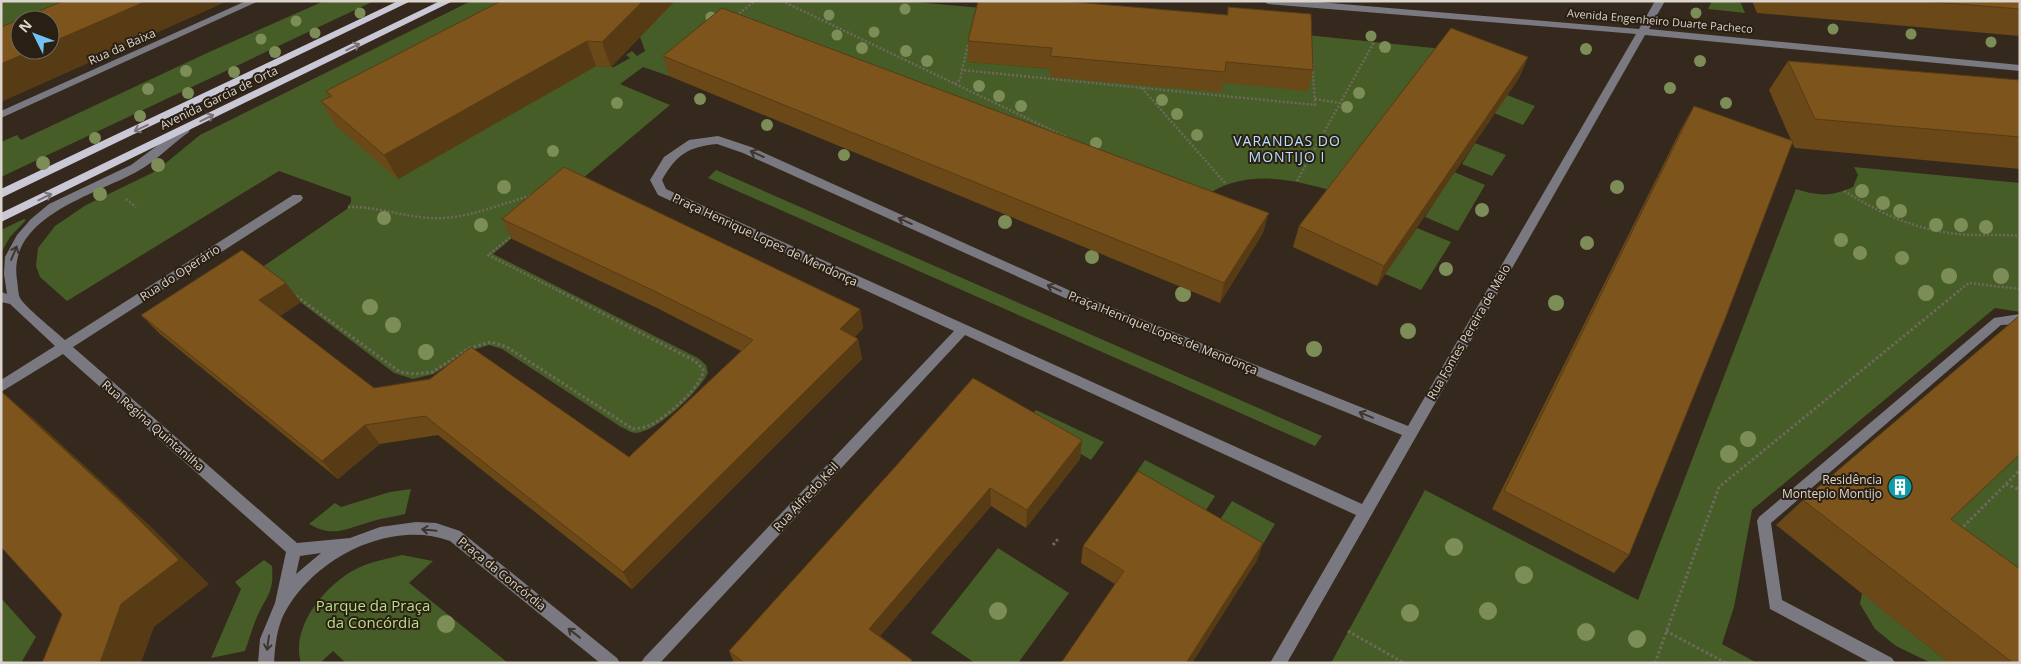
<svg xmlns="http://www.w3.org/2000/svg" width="2021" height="664" viewBox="0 0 2021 664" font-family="'Open Sans',sans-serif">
<rect width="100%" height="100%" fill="#34291c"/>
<!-- green -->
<path fill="#465d27" d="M1 1H97L50 20H20L1 42Z
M324 1H374L1 177V142L17 135 21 140 207 53Z
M471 1H557L398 179 596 66 614 67 630 58 626 55 632 51 637 56 645 51 640 37 670 1H904L982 8 969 62 1222 83 1306 35 1443 49 1336 192C1290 178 1242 168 1201 199L727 29 669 76 643 67 620 84 670 105 493 254 698 358 706 365 708 373C699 391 657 432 636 433 631 433 626 429 621 427L502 349 489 345 470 351 433 374 413 379 394 373 258 270 347 209 351 202V197L279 171 67 301 40 277 36 266 38 248 55 226 86 205 156 171 200 135Z
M1712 1H1740L1745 13 1708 9Z
M1507 95 1535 106 1523 125 1494 113Z
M1475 143 1506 155 1492 176 1462 164Z
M1854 167 2020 183V312L1995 308 1752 510 1734 607 1722 644 1757 663H1331L1425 490 1638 600 1796 189C1818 196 1831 197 1853 187L1858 175Z
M716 170 1322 436 1315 446 708 178Z
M1454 172 1485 185 1458 231 1425 217Z
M24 219 26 220 10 237 1 253V230Z
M1417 228 1451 242 1421 290 1385 274Z
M1036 410 1104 442 1091 460 1026 421Z
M2020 449V619L1922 540Z
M1145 460 1215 496 1199 521 1129 483Z
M411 489 405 514C394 517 381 518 370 522 345 529 334 538 309 524L335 503 341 507 390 492Z
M1232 501 1275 524 1257 554 1214 529Z
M998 548 1069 593 1018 663H975L931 633Z
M402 555 433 561 409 583 508 663H346L333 651 320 663H301C290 627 325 586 354 570 369 562 386 559 402 555Z
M264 560 272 566C274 594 267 594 257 617 252 628 249 640 245 651L211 658 241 589 235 582Z
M1862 593 1949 663H1931L1896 646 1875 629 1860 604Z
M1 598 36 637 21 663H1Z"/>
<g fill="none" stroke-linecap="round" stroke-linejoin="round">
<!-- path-far1 -->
<path stroke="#71685d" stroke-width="2.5" stroke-dasharray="2 2" stroke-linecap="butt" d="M782 1 1066 137
M736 16 755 1
M968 45 962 70 1315 105 1312 57
M955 84 960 80 962 70
M1142 88 1226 184
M1315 99 1340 103
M1297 181 1374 42
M1844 191C1880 213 1915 230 1958 234 1979 236 1999 234 2020 236
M126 199 136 207
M348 207C380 206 411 220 444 218 474 216 504 203 533 195
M513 235 488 255 561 292
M1957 292 1969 283 2020 289"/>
<!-- path -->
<path stroke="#71685d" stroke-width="3" stroke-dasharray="2.5 2.5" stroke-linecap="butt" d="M292 293 400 372 415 374 433 372 469 348 491 342 507 347 633 429C638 428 644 428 648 426 662 421 706 384 703 369L695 361 559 291
M2006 484 2020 490
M1960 530 2020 470
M1053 545 1058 539
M1348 631 1404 663
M1666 631 1726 663
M1655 663 1719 487 1959 291"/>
<!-- minor -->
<path fill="#7a7981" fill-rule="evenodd" d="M246 1H259L1 118V111Z
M1263 1H1306L1639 29 1655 1H1665L1649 29 2020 65V71L1645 35 1287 663H1270L1356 515 965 335 660 663H641L644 658 954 331 658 195 650 180 664 157 689 140 718 136 751 147 1073 292 1408 426 1636 34 1268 4ZM717 144 743 153 1065 298 1402 435 1362 504 666 189 662 180C677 154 688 147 717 144Z
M185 125 189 126 190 129 189 132C172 144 156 161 138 171 96 195 7 216 17 280 18 285 18 294 20 298 25 307 55 331 65 340L293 195H301L303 198 301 201 73 347 297 543 350 538 380 527 416 522 436 523 460 531 617 658 620 663H600L450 541C388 518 306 562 281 621 276 635 275 648 274 663H258L260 639 275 603 286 552 63 354 1 392V380L55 346 10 304 1 302V292L7 294 4 274 5 257 17 235 31 219 49 204 131 165ZM321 553 296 574 300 556Z
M2020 314V324L2001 325 1771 523 1782 600 1892 658 1895 663H1871L1770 609 1757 521 1759 517 1994 318Z"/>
<!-- major -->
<path fill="#cac7d7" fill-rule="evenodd" d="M398 1H411L1 198V189Z
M440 1H453L1 222V213Z"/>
</g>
<!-- trees -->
<g fill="#7d8d58">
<circle cx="905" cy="9" r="5.5"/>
<circle cx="360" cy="13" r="5.5"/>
<circle cx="1696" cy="13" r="5.5"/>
<circle cx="829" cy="15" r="5.5"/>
<circle cx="711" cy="17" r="5.5"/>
<circle cx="296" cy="21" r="5.5"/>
<circle cx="1833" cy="29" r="5.5"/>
<circle cx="874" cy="32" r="5.5"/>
<circle cx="315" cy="33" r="5.5"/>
<circle cx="1911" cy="34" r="5.5"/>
<circle cx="837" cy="35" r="5.5"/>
<circle cx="1371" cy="36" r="5.5"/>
<circle cx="261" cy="39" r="5.5"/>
<circle cx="1991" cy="42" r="5.5"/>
<circle cx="1385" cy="47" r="6"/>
<circle cx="862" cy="48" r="6"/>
<circle cx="1586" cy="49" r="6"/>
<circle cx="906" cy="51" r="6"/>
<circle cx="275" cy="52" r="6"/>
<circle cx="927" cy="61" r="6"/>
<circle cx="1700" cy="61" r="6"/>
<circle cx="186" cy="71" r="6"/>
<circle cx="234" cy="72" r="6"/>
<circle cx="979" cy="86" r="6"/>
<circle cx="1670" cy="88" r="6"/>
<circle cx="148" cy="89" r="6"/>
<circle cx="188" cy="93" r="6"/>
<circle cx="1359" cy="93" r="6"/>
<circle cx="999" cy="96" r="6"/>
<circle cx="700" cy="99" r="6"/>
<circle cx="1162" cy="100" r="6"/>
<circle cx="617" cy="103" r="6"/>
<circle cx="1726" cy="103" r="6"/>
<circle cx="1021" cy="106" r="6"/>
<circle cx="1347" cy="107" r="6"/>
<circle cx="1177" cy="114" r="6"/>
<circle cx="140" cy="116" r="6"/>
<circle cx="767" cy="125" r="6"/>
<circle cx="1197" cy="135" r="6"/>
<circle cx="95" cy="138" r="6"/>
<circle cx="1096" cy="143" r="6"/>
<circle cx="553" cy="151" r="6"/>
<circle cx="844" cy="155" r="6"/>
<circle cx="43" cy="163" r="7"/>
<circle cx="158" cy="165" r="7"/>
<circle cx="504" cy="187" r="7"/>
<circle cx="1617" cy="187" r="7"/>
<circle cx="1862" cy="191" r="7"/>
<circle cx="100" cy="194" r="7"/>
<circle cx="1883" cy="203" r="7"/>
<circle cx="1482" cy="210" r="7"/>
<circle cx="1900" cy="211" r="7"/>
<circle cx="384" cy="218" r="7"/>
<circle cx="1005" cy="222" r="7"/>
<circle cx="481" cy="225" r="7"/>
<circle cx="1936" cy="225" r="7"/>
<circle cx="1961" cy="225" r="7"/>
<circle cx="1986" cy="227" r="7"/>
<circle cx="1841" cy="240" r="7"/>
<circle cx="1587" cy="243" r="7"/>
<circle cx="1860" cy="253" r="7"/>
<circle cx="1092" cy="257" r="7"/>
<circle cx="1902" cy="258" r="7"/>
<circle cx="1446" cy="269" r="7"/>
<circle cx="1949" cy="276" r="8"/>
<circle cx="2001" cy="276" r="8"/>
<circle cx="1926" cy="293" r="8"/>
<circle cx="1183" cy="294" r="8"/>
<circle cx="1556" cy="303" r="8"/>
<circle cx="370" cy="307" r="8"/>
<circle cx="393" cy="325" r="8"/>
<circle cx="1408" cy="331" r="8"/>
<circle cx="1314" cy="349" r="8"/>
<circle cx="426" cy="352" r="8"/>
<circle cx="1748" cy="439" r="8"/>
<circle cx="1729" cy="454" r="9"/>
<circle cx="1454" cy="547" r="9"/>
<circle cx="1524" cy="575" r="9"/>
<circle cx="998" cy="611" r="9"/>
<circle cx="1488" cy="611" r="9"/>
<circle cx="1410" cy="613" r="9"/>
<circle cx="446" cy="624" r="9"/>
<circle cx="1586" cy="632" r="9"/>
<circle cx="1637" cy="639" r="9"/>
</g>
<!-- wall -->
<path fill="#6b4818" d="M501 1H673L674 2 611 67 596 66 398 179 336 126 321 101 329 97 326 91Z
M1752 1H2020V36L1757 13Z
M1228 7 1313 70 1308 91 1223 83 1221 92 1050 77V69L968 62V41L1227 15Z
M663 56 1263 233 1220 303 669 76Z
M1528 57 1519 78 1377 286 1293 247 1299 226Z
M1788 61 2020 80V169L1795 148 1792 143 1629 555 1614 573 1492 509 1682 127 1694 106 1791 140 1769 90Z
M502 219 860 309 863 328 855 337 858 339 862 359 632 589 438 435 380 444 338 479 160 334 141 315 301 302 280 316 374 388 629 457 741 351 657 308 512 239Z
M1082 440 1080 459 1026 528 991 506 880 636 912 660V663H734L729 651 895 467Z
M1803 500 1951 519 2020 663H1949L1776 525Z
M1263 543 1257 560 1192 663H1061L1115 584 1081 563 1083 546Z"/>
<!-- shaded-wall -->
<path fill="#573b14" d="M147 1H228L1 102V64L33 50H50V43Z
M643 1H673L674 2 611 67 602 42Z
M587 41 596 66 398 179 384 155Z
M1528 57 1519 78 1377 286 1384 266Z
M1269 213 1263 233 1220 303 1224 283Z
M286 283 301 302 274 320 259 300Z
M860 309 863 328 844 348 840 329Z
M858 339 862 359 632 589 623 572Z
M2 392 34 419 150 526 209 584 154 627 141 663H100Z
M365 425 380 444 338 479 322 461Z
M1082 440 1080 459 1026 528 1027 510Z
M990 488 991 506 872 645 869 629Z
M1263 543 1257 560 1192 663H1186Z"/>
<!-- building -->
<path fill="#7c541c" stroke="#573b14" d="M63 1H147L50 43V20H20V50H33L1 64V27Z
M501 1H643L602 42 587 41 384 155 321 101 332 96 326 91Z
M978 1H1062L1228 15V7L1311 14 1313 70 1226 62 1225 72 1050 56 1052 48 968 41Z
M1921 1H2020V9Z
M722 8 1269 213 1224 283 663 56Z
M1451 28 1528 57 1384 266 1299 226Z
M1788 61 2020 80V137L1815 119Z
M1694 106 1793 141 1725 319 1629 555 1504 491Z
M564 167 860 309 840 329 858 339 623 572 425 416 365 425 322 461 141 315 242 250 286 283 259 300 374 388 430 379 471 347 629 457 753 340 650 289 502 219Z
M2020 315V454L1951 519 2020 569V663H2013L1803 500Z
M973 378 1082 440 1027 510 990 488 869 629 912 660 909 663H744L729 651 895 467Z
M1 392H2L120 501 179 560 121 604 100 663H42L62 614 1 547Z
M1138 471 1263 543 1186 663H1061L1124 571 1083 546Z"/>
<!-- one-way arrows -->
<defs><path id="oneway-shaft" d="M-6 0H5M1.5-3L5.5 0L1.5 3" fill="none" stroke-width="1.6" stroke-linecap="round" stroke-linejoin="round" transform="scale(1.25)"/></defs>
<g stroke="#7a7375">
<use href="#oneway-shaft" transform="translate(353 47) rotate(-26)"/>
<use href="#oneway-shaft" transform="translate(207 118) rotate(-26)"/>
<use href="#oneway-shaft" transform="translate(141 128) rotate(155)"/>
<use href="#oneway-shaft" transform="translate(45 197) rotate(-26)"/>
</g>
<g stroke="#3e362e">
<use href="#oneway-shaft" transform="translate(757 154) rotate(-156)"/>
<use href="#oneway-shaft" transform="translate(905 221) rotate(-156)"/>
<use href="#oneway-shaft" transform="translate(14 253) rotate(-67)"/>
<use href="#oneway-shaft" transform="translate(1054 288) rotate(-156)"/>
<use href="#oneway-shaft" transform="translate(1366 415) rotate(-158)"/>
<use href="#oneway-shaft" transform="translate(429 530) rotate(-174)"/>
<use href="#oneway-shaft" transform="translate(574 633) rotate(-142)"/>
<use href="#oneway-shaft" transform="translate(268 643) rotate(98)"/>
</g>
<!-- icons -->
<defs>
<symbol id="building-disc" viewBox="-11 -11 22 22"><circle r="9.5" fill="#0f9aa8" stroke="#2a1f13"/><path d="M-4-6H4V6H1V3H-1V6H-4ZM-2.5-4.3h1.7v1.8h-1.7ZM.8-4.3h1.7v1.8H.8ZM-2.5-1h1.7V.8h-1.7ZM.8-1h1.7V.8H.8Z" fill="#fff"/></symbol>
</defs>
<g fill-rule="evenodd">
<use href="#building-disc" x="1886" y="473" width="28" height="28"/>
</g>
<g text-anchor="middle" stroke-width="4" stroke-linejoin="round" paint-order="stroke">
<!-- far-street labels -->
<g font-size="11" fill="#dcd5cd" stroke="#2a1f13">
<text transform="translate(1660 21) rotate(5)" y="4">Avenida Engenheiro Duarte Pacheco</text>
</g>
<!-- street labels -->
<g font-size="12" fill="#dcd5cd" stroke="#2a1f13">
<text transform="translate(122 47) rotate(-24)" y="4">Rua da Baixa</text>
<text transform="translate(219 98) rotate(-26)" y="4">Avenida Garcia de Orta</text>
<text transform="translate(765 240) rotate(25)" y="4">Praça Henrique Lopes de Mendonça</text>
<text transform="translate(180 273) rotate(-33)" y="4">Rua do Operário</text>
<text transform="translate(1469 332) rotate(-60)" y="4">Rua Fontes Pereira de Melo</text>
<text transform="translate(1163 333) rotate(22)" y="4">Praça Henrique Lopes de Mendonça</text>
<text transform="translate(153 426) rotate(41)" y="4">Rua Regina Quintanilha</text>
<text transform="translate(806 497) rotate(-47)" y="4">Rua Alfredo Keil</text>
<text transform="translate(502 574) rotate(39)" y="4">Praça da Concórdia</text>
</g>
<!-- poi labels -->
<g font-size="12" fill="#dcd5cd" stroke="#2a1f13" text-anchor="end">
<text x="1882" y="484">Residência<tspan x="1882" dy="14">Montepio Montijo</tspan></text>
</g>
<!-- neighbourhood labels -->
<g font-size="14" letter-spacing="1" fill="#b7e1fe" stroke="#2a1f13">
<text x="1287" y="146">VARANDAS DO<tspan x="1287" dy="16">MONTIJO I</tspan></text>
</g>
<!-- near-park labels -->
<g font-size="15" fill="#b9df8a" stroke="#2a1f13">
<text x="373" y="611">Parque da Praça<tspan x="373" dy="17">da Concórdia</tspan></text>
</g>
</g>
<!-- border -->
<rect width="2021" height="664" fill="none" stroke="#dcd5cd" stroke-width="5"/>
<!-- north arrow -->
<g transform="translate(35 35) rotate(312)"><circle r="24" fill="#2a1f13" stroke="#71685d"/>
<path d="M0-4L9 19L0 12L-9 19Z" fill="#71c1f5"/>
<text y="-8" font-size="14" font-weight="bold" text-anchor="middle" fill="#dcd5cd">N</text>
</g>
</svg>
